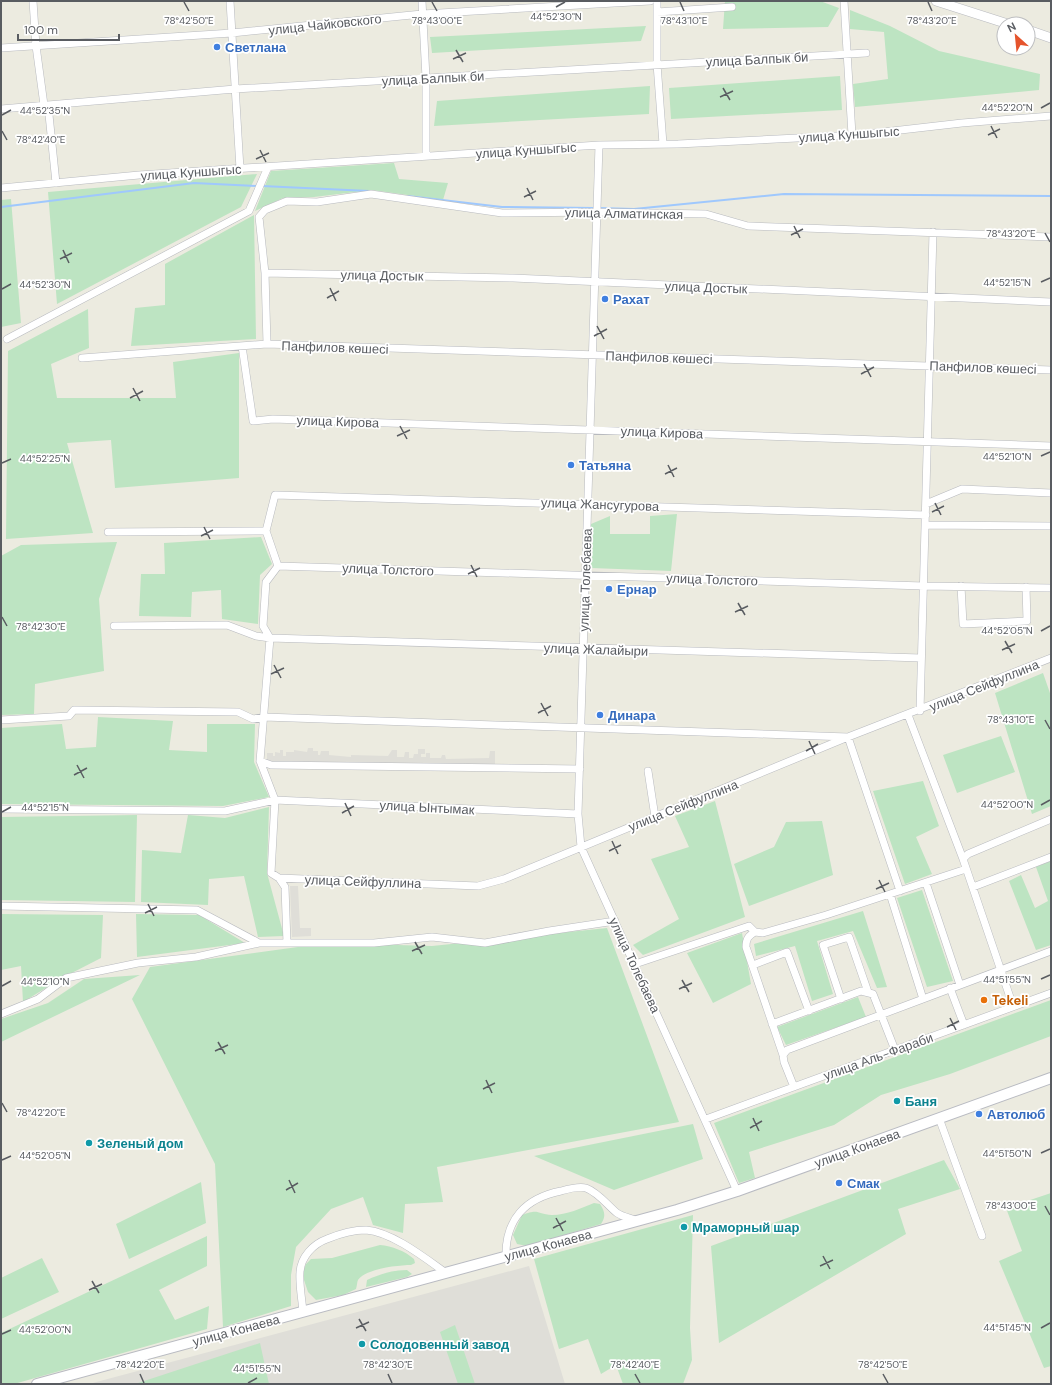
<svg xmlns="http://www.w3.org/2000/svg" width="1052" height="1385" viewBox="0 0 1052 1385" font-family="'DM Sans',sans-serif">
<rect width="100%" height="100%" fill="#ecebe0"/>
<!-- industrial -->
<path fill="#dfded8" d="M308 748H313V751H318V755H320L321 751H329V755L351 757V755L388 756 392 750H397V757H404L405 752H409V758H413L414 754H418V749H425V754H421V757H426V753H430V758H441L442 755H445L446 759 489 758 490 751H495V765L267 762V753H273V756H275V752L280 753V750H283V756H286V752H294V750L307 752Z
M290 886H298L300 928H311V936L292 937Z
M529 1266 565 1384H89Z"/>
<!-- green -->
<path fill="#bde4c2" d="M725 1H820L839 8 828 27 723 29Z
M850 10 890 26 939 51 1040 74 1039 90 855 107 853 84 888 79 884 32 850 29Z
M646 26 641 41 432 53 430 37Z
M840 76 842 110 671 119 669 88Z
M650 86 649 114 434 126 437 101Z
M394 163 399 179 448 183 443 200 372 190 314 197 283 198 255 211 271 171Z
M257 174 241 207 57 304 48 192Z
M11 199 21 323 1 327V200Z
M254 215 256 339 131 346 135 308 165 305V264Z
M88 309 89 348 51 364 57 398H176L173 362 239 353V478L115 488 111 440 67 443 93 533 6 539 8 351Z
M677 514 671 571 591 568V524L610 516V534H650V516Z
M261 537 272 564 260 575 258 624 222 619 221 590 192 592 191 617 139 616 141 574H165L164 543Z
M117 542 99 599 104 671 35 684 34 714 1 715V556L21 545Z
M1043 673 1051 696V806L1032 814 995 693Z
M98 717 173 721 169 750 207 752V724H255L254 762 269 797 223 806 1 804V728L62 724 66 749 96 747Z
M1001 736 1015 772 957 793 943 755Z
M923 781 939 826 916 837 932 874 905 884 873 791Z
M715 801 745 917 643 955 633 945 679 919 651 859 689 847 675 816Z
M269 807 267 873 284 936 258 937 244 876 209 879 208 905 141 902 142 850 181 853 188 815 225 818Z
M137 815 135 902 1 900V817Z
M822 821 833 875 749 906 734 864 774 847 786 822Z
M1051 861V945L1036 950 1009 881 1021 875 1035 908 1048 901 1036 867Z
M922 890 953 981 927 987 897 898Z
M863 911 887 987 877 988 853 931 817 941 833 994 812 1001 795 946 756 956 754 944Z
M1 914 103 915 101 958 62 978 23 1002 21 966 1 970Z
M136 914 199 915 245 943 137 957Z
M607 928 679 1122 437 1167 443 1202 405 1204 403 1233 373 1225 363 1197 331 1209 296 1247 291 1275V1306L223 1327 215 1164 132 999 150 967 327 943 432 946Z
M742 933 751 984 713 1003 687 953Z
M140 975 1 1042V1019L48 1003 84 979Z
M858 997 866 1017 786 1045 777 1027Z
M1051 1000V1036L950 1074 881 1095 834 1125 749 1152 755 1178 739 1183 714 1123Z
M693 1124 703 1159 614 1190 534 1156Z
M944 1160 960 1189 898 1209 906 1234 719 1343 711 1246Z
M201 1182 206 1223 129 1259 116 1224Z
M1051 1193V1366L1044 1368 999 1261 1022 1251 1006 1208Z
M594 1203 600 1204C605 1212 606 1216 601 1224L527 1246 517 1244 513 1235 522 1215C539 1208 537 1214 552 1215 567 1215 581 1208 594 1203Z
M693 1215 690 1328 692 1360 683 1384H623L616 1365 601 1374 588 1339 559 1349 534 1259Z
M207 1236V1266L159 1290 175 1320 209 1306 207 1329 14 1384H1V1333Z
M380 1245C392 1246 405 1251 414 1259L415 1263 411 1265C398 1265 365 1269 358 1280 357 1282 357 1286 356 1289L343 1295 316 1300 308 1292 302 1274 306 1264 311 1259 332 1258Z
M42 1258 59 1292 1 1319V1278Z
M407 1270 412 1274 407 1277 366 1287 367 1280C380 1274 393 1270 407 1270Z
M455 1325 475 1384H458L440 1332Z
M260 1343 269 1384H135Z"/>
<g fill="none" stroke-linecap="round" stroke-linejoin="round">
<!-- stream -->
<path stroke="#9fc8fd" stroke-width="2" d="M262 186 369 191
M408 196 502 207 595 208
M1 207 194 183 258 186
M599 208 634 209 784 194 1051 196"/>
<defs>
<path id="minor" d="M33 1 36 46 44 105
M230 1 240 169
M422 1 426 78V156
M657 1V64L663 144
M844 1 852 135
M657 12 732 7
M1 48 232 33 422 14 650 1
M48 105 56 183
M1 109 235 89 866 53
M599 145 578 814 581 847 737 1191
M1 188 139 175 599 145 678 144 857 135 962 123 1051 116
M265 273 513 278 1051 302
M7 339 249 211 268 167
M267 344 265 273 259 217 265 210 287 201 317 202 371 194 502 213 597 212 706 214 748 226 1051 237
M242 346 253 421 273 419 1051 446
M82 358 267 344 1051 370
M926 504 962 489 1051 493
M925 525 1051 526
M108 532 266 531
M278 566 924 586 1051 588
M961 586 963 624 1027 621 1026 587
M114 626 227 625 256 636 270 638 921 658
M920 711 933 232
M908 715 963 859
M1 720 69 716 74 710 238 712 253 719 264 717 848 737 900 891
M260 761 271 765 580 769
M648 771 655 817
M1 809 225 811 275 800 578 814
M279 878 478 886 504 879 848 737 1051 658
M926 883 960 985
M973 887 1051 857
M890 894 923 999
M1 906 197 910 259 943H374L432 937 485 943 549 931 615 921
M755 932C748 936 746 939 746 947L783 1055 784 1062 794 1087
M287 943 285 887 279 878 271 873 275 800 260 761 270 638 263 626 266 582 278 566 266 531 275 495 926 515
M635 964 749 926 755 932 763 933 826 915 966 869
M753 965 787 952 809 1011
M950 988 964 1025
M841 999 823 945 849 937 868 992
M1013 1006 963 859 968 854 1051 819
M1 1014 38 999 66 978 138 963 196 957 259 943
M772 1024 861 991 873 994 895 1050
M783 1055 787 1050 1051 951
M939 1118 982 1236
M706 1119 1051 993
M506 1257C505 1219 526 1198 561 1191 568 1189 579 1186 586 1188 599 1193 607 1205 617 1213 623 1217 631 1218 637 1221
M303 1312C302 1299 299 1285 300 1272 301 1257 313 1244 327 1239 339 1234 353 1230 366 1230 392 1232 425 1258 446 1273"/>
<path id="tertiary" d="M936 1 1008 24
M1028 30 1051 38"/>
<path id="secondary" d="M37 1384 677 1210 737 1191 1051 1078"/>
</defs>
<!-- minor casing -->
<use href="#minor" stroke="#b8babf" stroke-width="8"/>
<!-- tertiary casing -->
<use href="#tertiary" stroke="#b8babf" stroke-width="10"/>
<!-- secondary casing -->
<use href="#secondary" stroke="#b9bbc2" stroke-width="12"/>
<!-- minor -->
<use href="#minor" stroke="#fff" stroke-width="7"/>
<!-- tertiary -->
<use href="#tertiary" stroke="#fff" stroke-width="9"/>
<!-- secondary -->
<use href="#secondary" stroke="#fff" stroke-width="10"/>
</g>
<!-- ticks -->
<path fill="none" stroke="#595c61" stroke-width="1.5" d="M184 2 189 11M432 2 437 11M680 2 684 11M928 2 932 11M556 7 565 2M456 50 463 62M453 59 466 53M723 88 730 100M720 97 733 91M1041 108 1050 103M2 115 11 110M991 126 997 138M2 131 7 140M988 135 1000 129M260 150 266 162M256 159 269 153M527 188 533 200M524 197 536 191M794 226 800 238M1045 233 1050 242M791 235 803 229M63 250 69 263M60 259 72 253M1041 282 1050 278M330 288 336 301M2 289 11 284M327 298 339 291M597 326 604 339M594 336 607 329M864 364 871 377M861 374 874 367M133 388 140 401M130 398 143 391M400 426 407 439M397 436 410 430M1041 456 1050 452M2 463 11 459M668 465 674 477M665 474 677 468M935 503 941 515M932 512 944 506M204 527 210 539M201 536 213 530M471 565 477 577M468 574 480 568M738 603 745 615M735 612 748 606M2 617 7 626M1041 631 1050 626M1005 641 1012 653M1002 650 1015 644M274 665 281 678M271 674 284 668M541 703 548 716M538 713 551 706M1045 720 1050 729M809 741 815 754M806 751 818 744M77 765 84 778M74 775 87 768M345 803 351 816M1041 805 1050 800M2 812 11 807M342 813 354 806M612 841 618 854M609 851 621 845M879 880 885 892M876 889 889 883M148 904 154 916M145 913 157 907M415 942 422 954M412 951 425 945M1041 979 1050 975M682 980 689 992M2 986 11 981M679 989 692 983M950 1018 956 1030M947 1027 959 1021M218 1042 225 1054M215 1051 228 1045M486 1080 492 1093M483 1089 495 1083M2 1103 7 1112M753 1118 759 1131M750 1128 762 1121M1041 1153 1050 1149M2 1160 11 1156M289 1180 295 1193M286 1190 298 1183M1045 1206 1050 1215M556 1218 563 1231M553 1228 566 1221M823 1256 830 1269M820 1266 833 1260M92 1281 99 1293M89 1290 102 1284M359 1319 366 1331M356 1328 369 1322M1041 1328 1050 1323M2 1334 11 1330M140 1374 144 1383M388 1374 392 1383M635 1374 640 1383M883 1374 888 1383M248 1383 257 1378"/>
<!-- markers -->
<g fill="#3f7fe0" stroke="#fff" stroke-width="1.5">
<circle cx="217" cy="47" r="4"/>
<circle cx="605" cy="299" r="4"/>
<circle cx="571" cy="465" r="4"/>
<circle cx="609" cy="589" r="4"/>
<circle cx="600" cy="715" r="4"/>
<circle cx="979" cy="1114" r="4"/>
<circle cx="839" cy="1183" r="4"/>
</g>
<circle fill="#e8710a" stroke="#fff" stroke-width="1.5" cx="984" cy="1000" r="4"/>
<g fill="#0f9aa8" stroke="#fff" stroke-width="1.5">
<circle cx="897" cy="1101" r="4"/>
<circle cx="89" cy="1143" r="4"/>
<circle cx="684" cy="1227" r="4"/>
<circle cx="362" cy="1344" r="4"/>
</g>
<g text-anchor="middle" stroke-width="3.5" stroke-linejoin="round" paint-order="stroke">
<!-- street labels -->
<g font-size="13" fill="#595c61" stroke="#fff">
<text transform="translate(325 24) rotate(-6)" y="5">улица Чайковского</text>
<text transform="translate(757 59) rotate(-3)" y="5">улица Балпык би</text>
<text transform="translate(433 78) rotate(-3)" y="5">улица Балпык би</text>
<text transform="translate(849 134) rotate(-4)" y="5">улица Куншыгыс</text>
<text transform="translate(526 150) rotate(-4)" y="5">улица Куншыгыс</text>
<text transform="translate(191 172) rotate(-4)" y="5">улица Куншыгыс</text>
<text transform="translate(624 213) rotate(1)" y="5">улица Алматинская</text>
<text transform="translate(382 275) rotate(1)" y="5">улица Достык</text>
<text transform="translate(706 287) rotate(2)" y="5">улица Достык</text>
<text transform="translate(335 347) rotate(2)" y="5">Панфилов көшесі</text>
<text transform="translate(659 357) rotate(2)" y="5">Панфилов көшесі</text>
<text transform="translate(983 367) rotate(2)" y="5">Панфилов көшесі</text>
<text transform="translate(338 421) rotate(2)" y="5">улица Кирова</text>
<text transform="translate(662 432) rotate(2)" y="5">улица Кирова</text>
<text transform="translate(600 504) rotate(2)" y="5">улица Жансугурова</text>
<text transform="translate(388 569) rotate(2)" y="5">улица Толстого</text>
<text transform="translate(712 579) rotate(2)" y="5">улица Толстого</text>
<text transform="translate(585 580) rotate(-88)" y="5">улица Толебаева</text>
<text transform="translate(596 649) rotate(2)" y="5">улица Жалайыри</text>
<text transform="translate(984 685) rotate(-22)" y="5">улица Сейфуллина</text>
<text transform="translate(683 805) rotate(-22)" y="5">улица Сейфуллина</text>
<text transform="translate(427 807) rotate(3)" y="5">улица Ынтымак</text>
<text transform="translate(363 881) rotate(2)" y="5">улица Сейфуллина</text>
<text transform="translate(635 965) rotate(65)" y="5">улица Толебаева</text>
<text transform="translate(878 1056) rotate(-20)" y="5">улица Аль-Фараби</text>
<text transform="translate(857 1148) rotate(-20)" y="5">улица Конаева</text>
<text transform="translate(548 1245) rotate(-15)" y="5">улица Конаева</text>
<text transform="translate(236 1330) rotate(-15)" y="5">улица Конаева</text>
</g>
<!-- shop labels -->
<g font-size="13" font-weight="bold" fill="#366cbe" stroke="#fff" text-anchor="start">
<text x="225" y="52">Светлана</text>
<text x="613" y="304">Рахат</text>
<text x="579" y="470">Татьяна</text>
<text x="617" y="594">Ернар</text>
<text x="608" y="720">Динара</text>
<text x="987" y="1119">Автолюб</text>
<text x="847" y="1188">Смак</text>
</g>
<!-- food labels -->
<g font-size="13" font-weight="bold" fill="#c56008" stroke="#fff" text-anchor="start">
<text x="992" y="1005">Tekeli</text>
</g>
<!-- culture labels -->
<g font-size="13" font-weight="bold" fill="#0d838f" stroke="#fff" text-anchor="start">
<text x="905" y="1106">Баня</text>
<text x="97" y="1148">Зеленый дом</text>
<text x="692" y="1232">Мраморный шар</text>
<text x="370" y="1349">Солодовенный завод</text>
</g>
</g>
<g font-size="10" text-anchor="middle" fill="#595c61" stroke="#fff" stroke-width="3.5" stroke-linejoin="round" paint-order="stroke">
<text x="556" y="20">44°52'30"N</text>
<text x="189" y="24">78°42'50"E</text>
<text x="437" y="24">78°43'00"E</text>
<text x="684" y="24">78°43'10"E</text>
<text x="932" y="24">78°43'20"E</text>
<text x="1007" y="111">44°52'20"N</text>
<text x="45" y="114">44°52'35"N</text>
<text x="41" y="143">78°42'40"E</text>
<text x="1011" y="237">78°43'20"E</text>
<text x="1007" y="286">44°52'15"N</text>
<text x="45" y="288">44°52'30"N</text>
<text x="1007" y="460">44°52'10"N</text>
<text x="45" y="462">44°52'25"N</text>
<text x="41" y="630">78°42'30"E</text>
<text x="1007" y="634">44°52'05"N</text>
<text x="1011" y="723">78°43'10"E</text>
<text x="1007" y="808">44°52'00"N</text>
<text x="45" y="811">44°52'15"N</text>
<text x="1007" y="983">44°51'55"N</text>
<text x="45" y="985">44°52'10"N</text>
<text x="41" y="1116">78°42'20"E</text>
<text x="1007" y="1157">44°51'50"N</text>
<text x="45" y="1159">44°52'05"N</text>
<text x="1011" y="1209">78°43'00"E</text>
<text x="1007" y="1331">44°51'45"N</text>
<text x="45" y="1333">44°52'00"N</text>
<text x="140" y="1368">78°42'20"E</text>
<text x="388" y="1368">78°42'30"E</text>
<text x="635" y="1368">78°42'40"E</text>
<text x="883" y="1368">78°42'50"E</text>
<text x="257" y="1372">44°51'55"N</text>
</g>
<!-- border -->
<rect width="1052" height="1385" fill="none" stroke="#595c61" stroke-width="4"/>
<!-- north arrow -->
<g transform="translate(1016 36) rotate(333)"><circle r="19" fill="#ffffff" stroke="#bdbec0"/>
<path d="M0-3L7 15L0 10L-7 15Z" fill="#e5542d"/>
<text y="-6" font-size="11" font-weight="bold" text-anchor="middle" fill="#595c61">N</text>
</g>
<!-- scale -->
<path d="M18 34v6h101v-6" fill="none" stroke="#595c61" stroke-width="2"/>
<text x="24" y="34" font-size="12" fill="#595c61" stroke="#ffffff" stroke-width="3" paint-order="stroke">100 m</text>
</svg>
